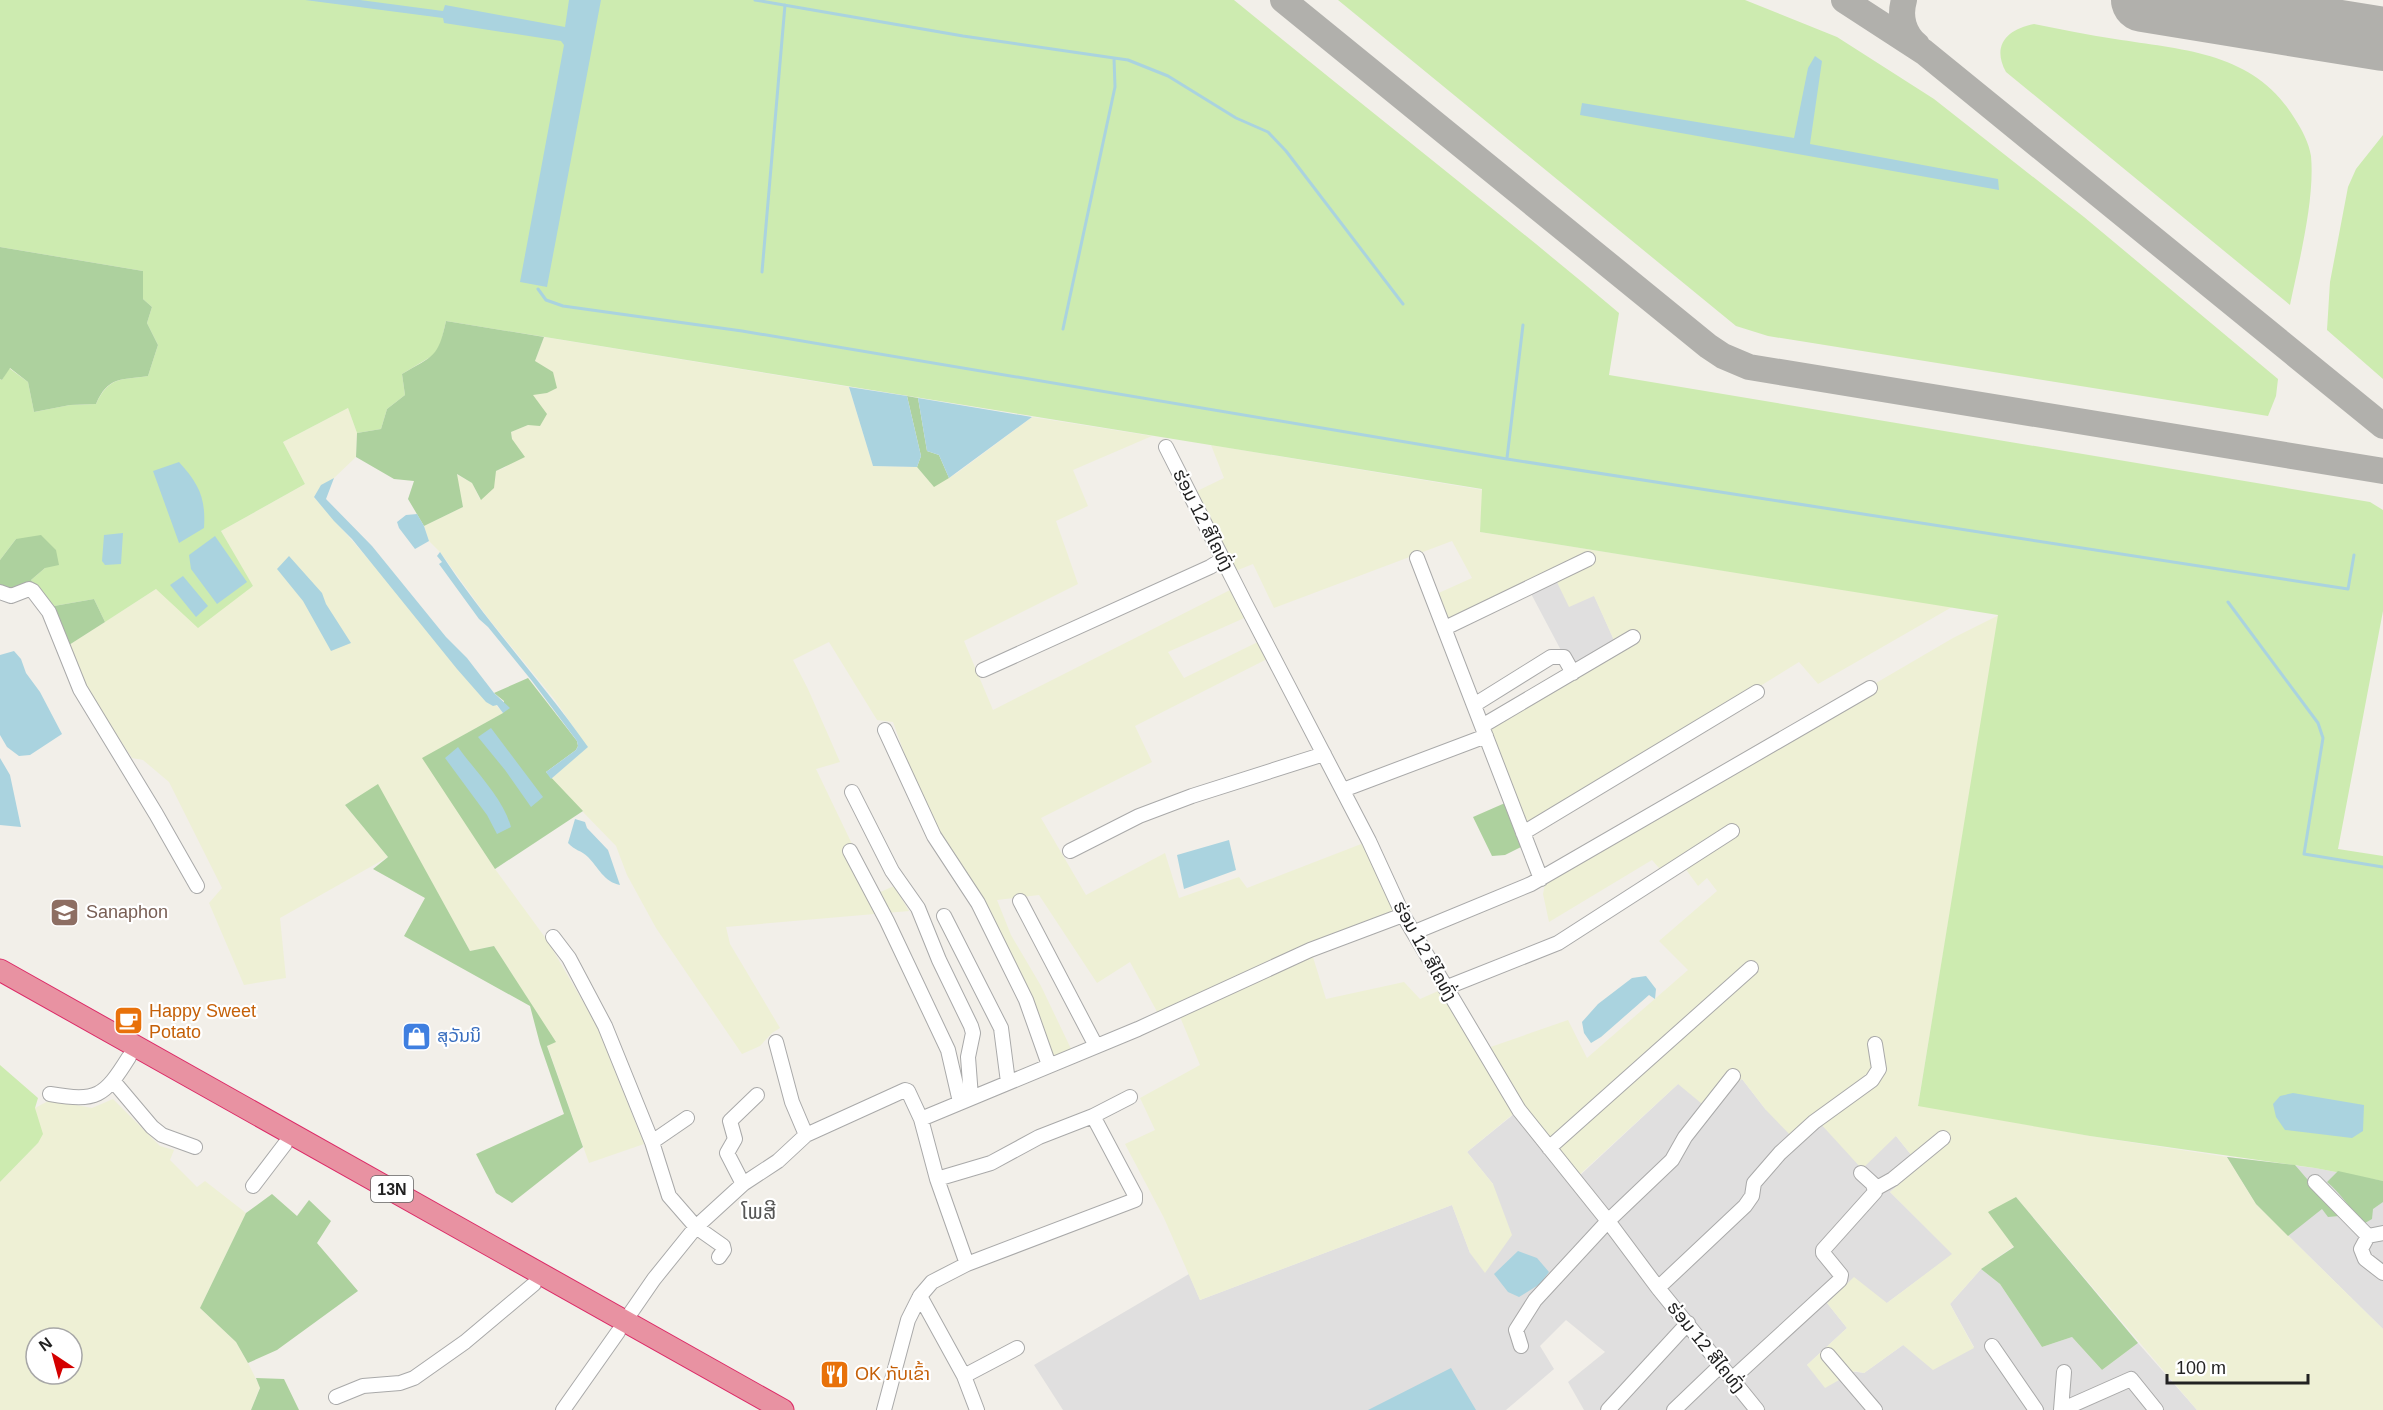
<svg xmlns="http://www.w3.org/2000/svg" width="2383" height="1410" viewBox="0 0 2383 1410" font-family="Arial,'Noto Sans Lao',sans-serif">
<rect width="100%" height="100%" fill="#f2efe9"/>
<!-- residential -->
<path fill="#e0dfdf" d="M1554 576 1594 595 1617 647 1573 673 1528 588Z
M1742 1079 1766 1110 1896 1136 1920 1166 1890 1192 1953 1254 1887 1303H1827L1847 1328 1807 1365 1864 1373 1903 1345 1974 1347 1950 1304 1981 1269 2000 1284 2042 1347 2072 1337 2102 1370 2138 1343 2197 1410H1584L1568 1382 1605 1352 1566 1320 1540 1346 1554 1369 1506 1410H1063L1034 1365 1189 1274 1200 1300 1452 1205 1470 1253 1493 1184 1467 1152 1519 1110 1575 1180 1678 1084Z
M2227 1157 2315 1168 2383 1181V1329L2256 1204Z"/>
<!-- farmland -->
<path fill="#eef0d5" fill-rule="evenodd" d="M544 337 849 387 873 466 917 467 934 486 957 473 1032 417 1152 436 1073 470 1088 506 1056 521 1078 584 964 641 993 710 1236 587 1251 615 1168 652 1184 678 1264 639 1273 656 1135 726 1152 762 1041 818 1086 895 1165 853 1179 898 1239 877 1247 888 1369 841 1403 915 1312 954 1326 999 1404 982 1420 999 1445 988 1482 1050 1568 1020 1587 1058 1688 970 1659 941 1717 891 1707 878 1698 886 1682 864 1665 875 1652 860 1549 922 1543 894 1547 875 1953 638 1999 615 1918 1105 2090 1136 2227 1157 2256 1204 2383 1329V1410H2197L2016 1197 2014 1246 1981 1269 1950 1304 1974 1348 1933 1370 1903 1345 1864 1373 1855 1371 1825 1388 1807 1365 1847 1328 1827 1303 1854 1277 1887 1303 1952 1254 1890 1192 1920 1166 1896 1136 1862 1169 1819 1122 1795 1140 1766 1110 1742 1079 1707 1108 1678 1084 1577 1177 1518 1110 1467 1152 1493 1184 1512 1235 1485 1273 1470 1253 1452 1205 1200 1300 1164 1218 1125 1144 1155 1130 1140 1098 1200 1065 1178 1012 1161 1019 1130 962 1097 983 1039 895 997 900 1011 935 1041 986 1074 1055 1049 1065 1026 1000 934 836 893 722 877 720 829 642 793 660 808 689 840 762 816 769 876 894 894 886 909 911 726 927 730 944 780 1028 772 1033 760 1046 742 1054 656 928 627 875 616 846 551 779 587 747 555 700 488 618 440 552 429 541 424 526 463 507 456 474 472 483 480 499 496 471 506 467 512 439 511 432 528 425 533 394 547 393 535 361Z
M348 408 357 433 356 457 334 478 317 492 314 497 503 713 423 758 495 869 547 940 596 1024 644 1144 589 1163 547 1045 555 1042 494 946 470 951 378 785 345 805 388 857 280 918 286 978 244 985 209 903 222 888 169 782 143 760 132 758 85 687 69 645 156 589 253 587 221 531 305 484 283 442Z
M1211 445 1483 490 1480 532 1952 607 1818 684 1799 662 1523 833 1482 726 1617 647 1594 596 1569 607 1554 576 1445 628 1432 596 1472 578 1452 541 1274 608 1253 564 1233 572 1195 492 1224 478Z
M113 1099 160 1146 174 1150 170 1160 197 1187 205 1181 246 1213 200 1308 236 1342 248 1363 260 1387 251 1410H0V1182L38 1143 35 1108 50 1100 92 1108ZM36 1338H72V1374H36Z"/>
<!-- grass -->
<path fill="#cdebb0" d="M0 0H1234C1362 105 1492 206 1619 313L1609 375 2370 502 2383 510V611L2338 849 2383 856V1181L2315 1168 2090 1136 1918 1106 1998 615 1480 532 1482 489 446 321 440 347 432 356 402 374 405 395 387 409 381 429 357 433 348 408 283 442 305 484 221 531 253 586 198 628 156 589 105 622 94 599 54 606 31 580 45 568 16 539 0 560V379L2 380 9 368 28 382 34 412 70 405 96 404C109 376 121 380 148 376L158 345 147 323 152 307 143 299V271L0 247Z
M1338 0H1745L1837 37 1934 99 2084 217 2278 379 2276 396 2268 416 1768 336 1736 326Z
M2034 24C2061 29 2088 35 2115 39 2184 50 2255 52 2295 119 2302 130 2309 143 2311 156 2315 200 2299 261 2290 305L2006 72C1991 45 2008 29 2034 24Z
M2383 135V379L2327 330 2330 282 2348 187 2356 169Z
M0 1065 38 1098 35 1108 43 1134 38 1143 0 1182Z"/>
<!-- forest -->
<path fill="#add19e" d="M0 247 143 271V299L152 307 147 323 158 345 148 376C121 380 108 376 96 404L70 405 34 412 28 382 10 368 2 380 0 379Z
M446 321 544 337 535 361 553 372 557 388 547 393 533 395 547 414 540 426 528 425 511 432 512 439 525 457 496 471 494 488 481 500 472 483 457 474 463 507 424 526 408 499 414 481 394 479 356 457 357 433 381 429 387 409 405 395 402 374C434 355 438 358 446 321Z
M907 396 918 398 927 451 939 455 949 478 934 487 917 467 921 456Z
M41 535 56 550 59 565 45 568 31 580 35 585 4 589 0 584V560L16 539Z
M94 599 105 622 69 645 54 606Z
M528 678 577 741 578 746 576 750 546 772 583 811 495 869 422 758 503 713 504 701 494 693Z
M378 784 470 951 494 946 556 1042 547 1046 583 1147 512 1203 496 1193 476 1154 564 1114 540 1044 530 1006 404 936 425 898 373 869 388 857 345 805Z
M1505 803 1521 847 1505 855 1492 856 1473 817Z
M2227 1157 2295 1165 2339 1216 2328 1217 2322 1209 2288 1236 2256 1204Z
M2338 1171 2383 1181V1202L2373 1209 2372 1219 2365 1223C2351 1211 2340 1192 2327 1182Z
M272 1194 297 1216 309 1200 331 1221 317 1243 358 1291 277 1350 248 1363 236 1342 200 1308 246 1213Z
M2016 1197 2138 1343 2102 1370 2072 1337 2042 1347 2000 1284 1981 1269 2014 1247 1988 1212Z
M256 1378 284 1379 299 1410H251L260 1388Z"/>
<!-- water -->
<path fill="#aad3df" d="M305 0H360L443 11 445 5 565 27 569 0H601L547 287 520 282 564 45 561 41 444 23 443 18Z
M1815 56 1822 61 1810 144 1998 179 1999 190 1580 115 1582 103 1794 138 1808 68Z
M849 387 907 396 921 456 917 467 873 466Z
M918 398 1032 417 949 478 939 455 927 451Z
M179 462C199 484 206 498 204 528L179 543 153 471Z
M334 478 326 499 372 546 446 637 467 658 494 693 510 708 503 713 497 705 493 706 486 702 457 669 352 539 334 521 314 497 321 485Z
M417 514 424 526 429 541 415 549 399 528 397 522 406 515Z
M123 533 121 564 105 565 102 561 104 535Z
M215 536 247 582 217 604 191 569 189 555Z
M440 552C485 621 541 680 588 747L551 779 546 772 576 750 578 746 577 741 532 681 488 627 479 619 439 564 442 562 437 556Z
M289 556 322 593 326 604 351 643 331 651 303 601 277 569Z
M183 576 208 606 196 617 170 585Z
M14 651 21 659 26 673 40 692 62 734 30 755 19 756 7 747 0 735V655Z
M491 728 543 797 531 807 505 770 478 737Z
M458 747C475 771 503 798 511 827L497 834 487 815 445 758Z
M0 758 10 775 21 827 0 825Z
M575 819 585 822 587 828 608 850 620 885C604 882 598 867 588 857 581 850 575 851 568 843Z
M1229 840 1236 870 1184 889 1177 855Z
M1646 976 1656 989 1655 999 1649 995 1601 1037 1591 1043 1584 1033 1582 1022 1598 1004 1632 978Z
M2293 1093 2364 1105 2363 1131 2352 1138 2285 1130 2276 1117 2273 1104 2280 1096Z
M1518 1251 1537 1258 1549 1272 1540 1284 1519 1297 1508 1292 1494 1274Z
M1451 1368 1476 1410H1368Z"/>
<g fill="none" stroke-linecap="round" stroke-linejoin="round">
<!-- stream -->
<path stroke="#aad3df" stroke-width="3" d="M755 0 963 36 1128 60 1168 76 1236 118 1268 132 1286 151 1403 304
M762 272 785 5
M538 289 546 300 563 306 742 331 1507 459 2348 589 2354 555
M1063 329 1115 87 1114 58
M1507 458 1523 325
M2228 602 2318 723 2323 738 2304 854 2383 867"/>
<!-- taxiway -->
<path stroke="#b1b0ac" stroke-width="26" d="M1283 0 1708 346 1723 356 1749 367 2383 471
M1844 0 1924 52 2383 426
M1904 0C1899 17 1904 34 1917 45"/>
<!-- runway -->
<path stroke="#b1b0ac" stroke-width="64" d="M2143 0 2383 39"/>
<defs>
<path id="minor" d="M1166 447 1245 603 1369 841 1403 915 1519 1110 1608 1221 1658 1288 1757 1410
M1417 558 1541 879
M0 592 11 596 29 589 33 591 49 612 80 689 156 814 197 886
M1445 628 1588 559
M983 670 1210 567 1223 559
M1474 705 1551 657H1564L1573 673
M1482 726 1633 637
M885 730 934 836 978 903 1026 1000 1049 1065
M1343 790 1486 736
M852 792 892 871 918 908 939 960 971 1026 973 1033 968 1057 971 1097
M1523 833 1757 692
M850 851 887 921 948 1050 960 1102
M1070 851 1139 816 1192 796 1324 754
M1020 901 1096 1046
M944 916 1001 1028 1008 1082
M1415 932 1531 884 1870 688
M553 937 569 958 605 1026 652 1142 669 1196 696 1227 723 1246 724 1250 719 1257
M1445 988 1558 943 1732 831
M776 1042 792 1102 806 1135
M114 1082 152 1127 162 1135 195 1147
M50 1094C97 1102 104 1097 129 1057
M921 1119 1138 1029 1310 950 1403 915
M652 1142 687 1118
M1549 1148 1751 968
M937 1179 991 1163 1039 1137 1093 1116 1130 1097
M2315 1182 2368 1236
M743 1184 727 1153 735 1139 730 1121 757 1095
M253 1186 285 1144
M1875 1189 1893 1179 1943 1138
M2383 1233 2368 1236 2361 1249 2365 1259 2383 1273
M967 1264 1135 1200V1195L1093 1116
M1658 1288 1745 1206 1752 1196 1754 1183 1780 1153 1814 1122 1872 1080 1879 1069 1875 1044
M625 1321 654 1279 696 1227 743 1184 778 1161 806 1135 905 1090 908 1091 921 1119 937 1179 967 1264 932 1282 920 1296 964 1376 977 1410
M1521 1346 1516 1330 1535 1300 1608 1221 1672 1160 1685 1137 1733 1076
M1992 1346 2036 1410
M1828 1355 1875 1410
M964 1376 1017 1348
M1732 1379 1840 1280 1841 1275 1823 1253V1250L1875 1192 1873 1184 1861 1173
M336 1397 363 1386 400 1383 414 1378 465 1342 534 1284
M563 1410 618 1332
M884 1410 908 1320 920 1296
M1608 1410 1688 1323
M1674 1410 1721 1365
M2061 1410 2131 1379 2156 1410
M2061 1410 2064 1372"/>
<path id="highway" d="M0 970 783 1410"/>
</defs>
<!-- minor casing -->
<use href="#minor" stroke="#a9a9a9" stroke-width="16"/>
<!-- highway casing -->
<use href="#highway" stroke="#dc2a67" stroke-width="23"/>
<!-- minor -->
<use href="#minor" stroke="#fff" stroke-width="14"/>
<!-- highway -->
<use href="#highway" stroke="#e892a2" stroke-width="21"/>
</g>
<!-- icons -->
<defs>
<symbol id="school-square" viewBox="-11 -11 22 22"><rect x="-9" y="-9" width="18" height="18" rx="4" fill="#8d6e63" stroke="#fff"/><path d="M0-5L7-2L0 1L-7-2ZM-4 1L0 2.5L4 1V4Q0 6-4 4Z" fill="#fff"/></symbol>
<symbol id="cafe-square" viewBox="-11 -11 22 22"><rect x="-9" y="-9" width="18" height="18" rx="4" fill="#e8710a" stroke="#fff"/><path d="M-5.5-4.5H6V0H3Q3 3.5 0 3.5H-2.5Q-5.5 3.5-5.5 0ZM3-3.2v2h1.7v-2ZM-6 4.5H4V6H-6Z" fill="#fff"/></symbol>
<symbol id="shop-square" viewBox="-11 -11 22 22"><rect x="-9" y="-9" width="18" height="18" rx="4" fill="#3f7fe0" stroke="#fff"/><path d="M-5-2.5h2.3a2.7 3.5 0 0 1 5.4 0H5L5.5 6h-11ZM-1.5-2.5h3a1.5 2.3 0 0 0-3 0Z" fill="#fff"/></symbol>
<symbol id="restaurant-square" viewBox="-11 -11 22 22"><rect x="-9" y="-9" width="18" height="18" rx="4" fill="#e8710a" stroke="#fff"/><path d="M-5-6h1v4h1v-4h1v4h1v-4h1v5L-1.5 .5V6h-2V.5L-5-1ZM5-6V6H3V1.5H1.5Q1.5-4 5-6Z" fill="#fff"/></symbol>
</defs>
<g fill-rule="evenodd">
<use href="#school-square" x="48" y="896" width="33" height="33"/>
<use href="#cafe-square" x="112" y="1004" width="33" height="33"/>
<use href="#shop-square" x="400" y="1020" width="33" height="33"/>
<use href="#restaurant-square" x="818" y="1358" width="33" height="33"/>
</g>
<g text-anchor="middle" stroke-width="4.5" stroke-linejoin="round" paint-order="stroke">
<!-- shield labels -->
<rect fill="#fff" stroke="#646464" stroke-width="1.5" x="371" y="1176" width="42" height="26" rx="4.5"/>
<g font-size="16" font-weight="bold" fill="#222">
<text x="392" y="1195">13N</text>
</g>
<!-- street labels -->
<g font-size="18" fill="#222" stroke="#fff">
<text transform="translate(1203 520) rotate(63)" y="6">ຮ່ອມ 12 ສີໄຄທົ່ງ</text>
<text transform="translate(1425 951) rotate(61)" y="6">ຮ່ອມ 12 ສີໄຄທົ່ງ</text>
<text transform="translate(1706 1347) rotate(51)" y="6">ຮ່ອມ 12 ສີໄຄທົ່ງ</text>
</g>
<!-- education labels -->
<g font-size="18" fill="#785e54" stroke="#fff" text-anchor="start">
<text x="86" y="918">Sanaphon</text>
</g>
<!-- food labels -->
<g font-size="18" fill="#c56008" stroke="#fff" text-anchor="start">
<text x="149" y="1017">Happy Sweet<tspan x="149" dy="21">Potato</tspan></text>
<text x="855" y="1380">OK ກັບເຂົ້າ</text>
</g>
<!-- shop labels -->
<g font-size="18" fill="#366cbe" stroke="#fff" text-anchor="start">
<text x="437" y="1042">ສຸວັນນິ</text>
</g>
<!-- quarter labels -->
<g font-size="21" fill="#555" stroke="#fff">
<text x="759" y="1219">ໂພສີ</text>
</g>
</g>
<!-- north arrow -->
<g transform="translate(54 1356) rotate(324)"><circle r="28" fill="#ffffff" stroke="#a7a7a7" stroke-width="1.5"/>
<path d="M0-4.5L10 22L0 15L-10 22Z" fill="#d40000"/>
<text y="-9" font-size="16" font-weight="bold" text-anchor="middle" fill="#222222">N</text>
</g>
<!-- scale -->
<path d="M2167 1374v9h141v-9" fill="none" stroke="#222222" stroke-width="3"/>
<text x="2176" y="1374" font-size="18" fill="#222222" stroke="#ffffff" stroke-width="4.5" paint-order="stroke">100 m</text>
</svg>
